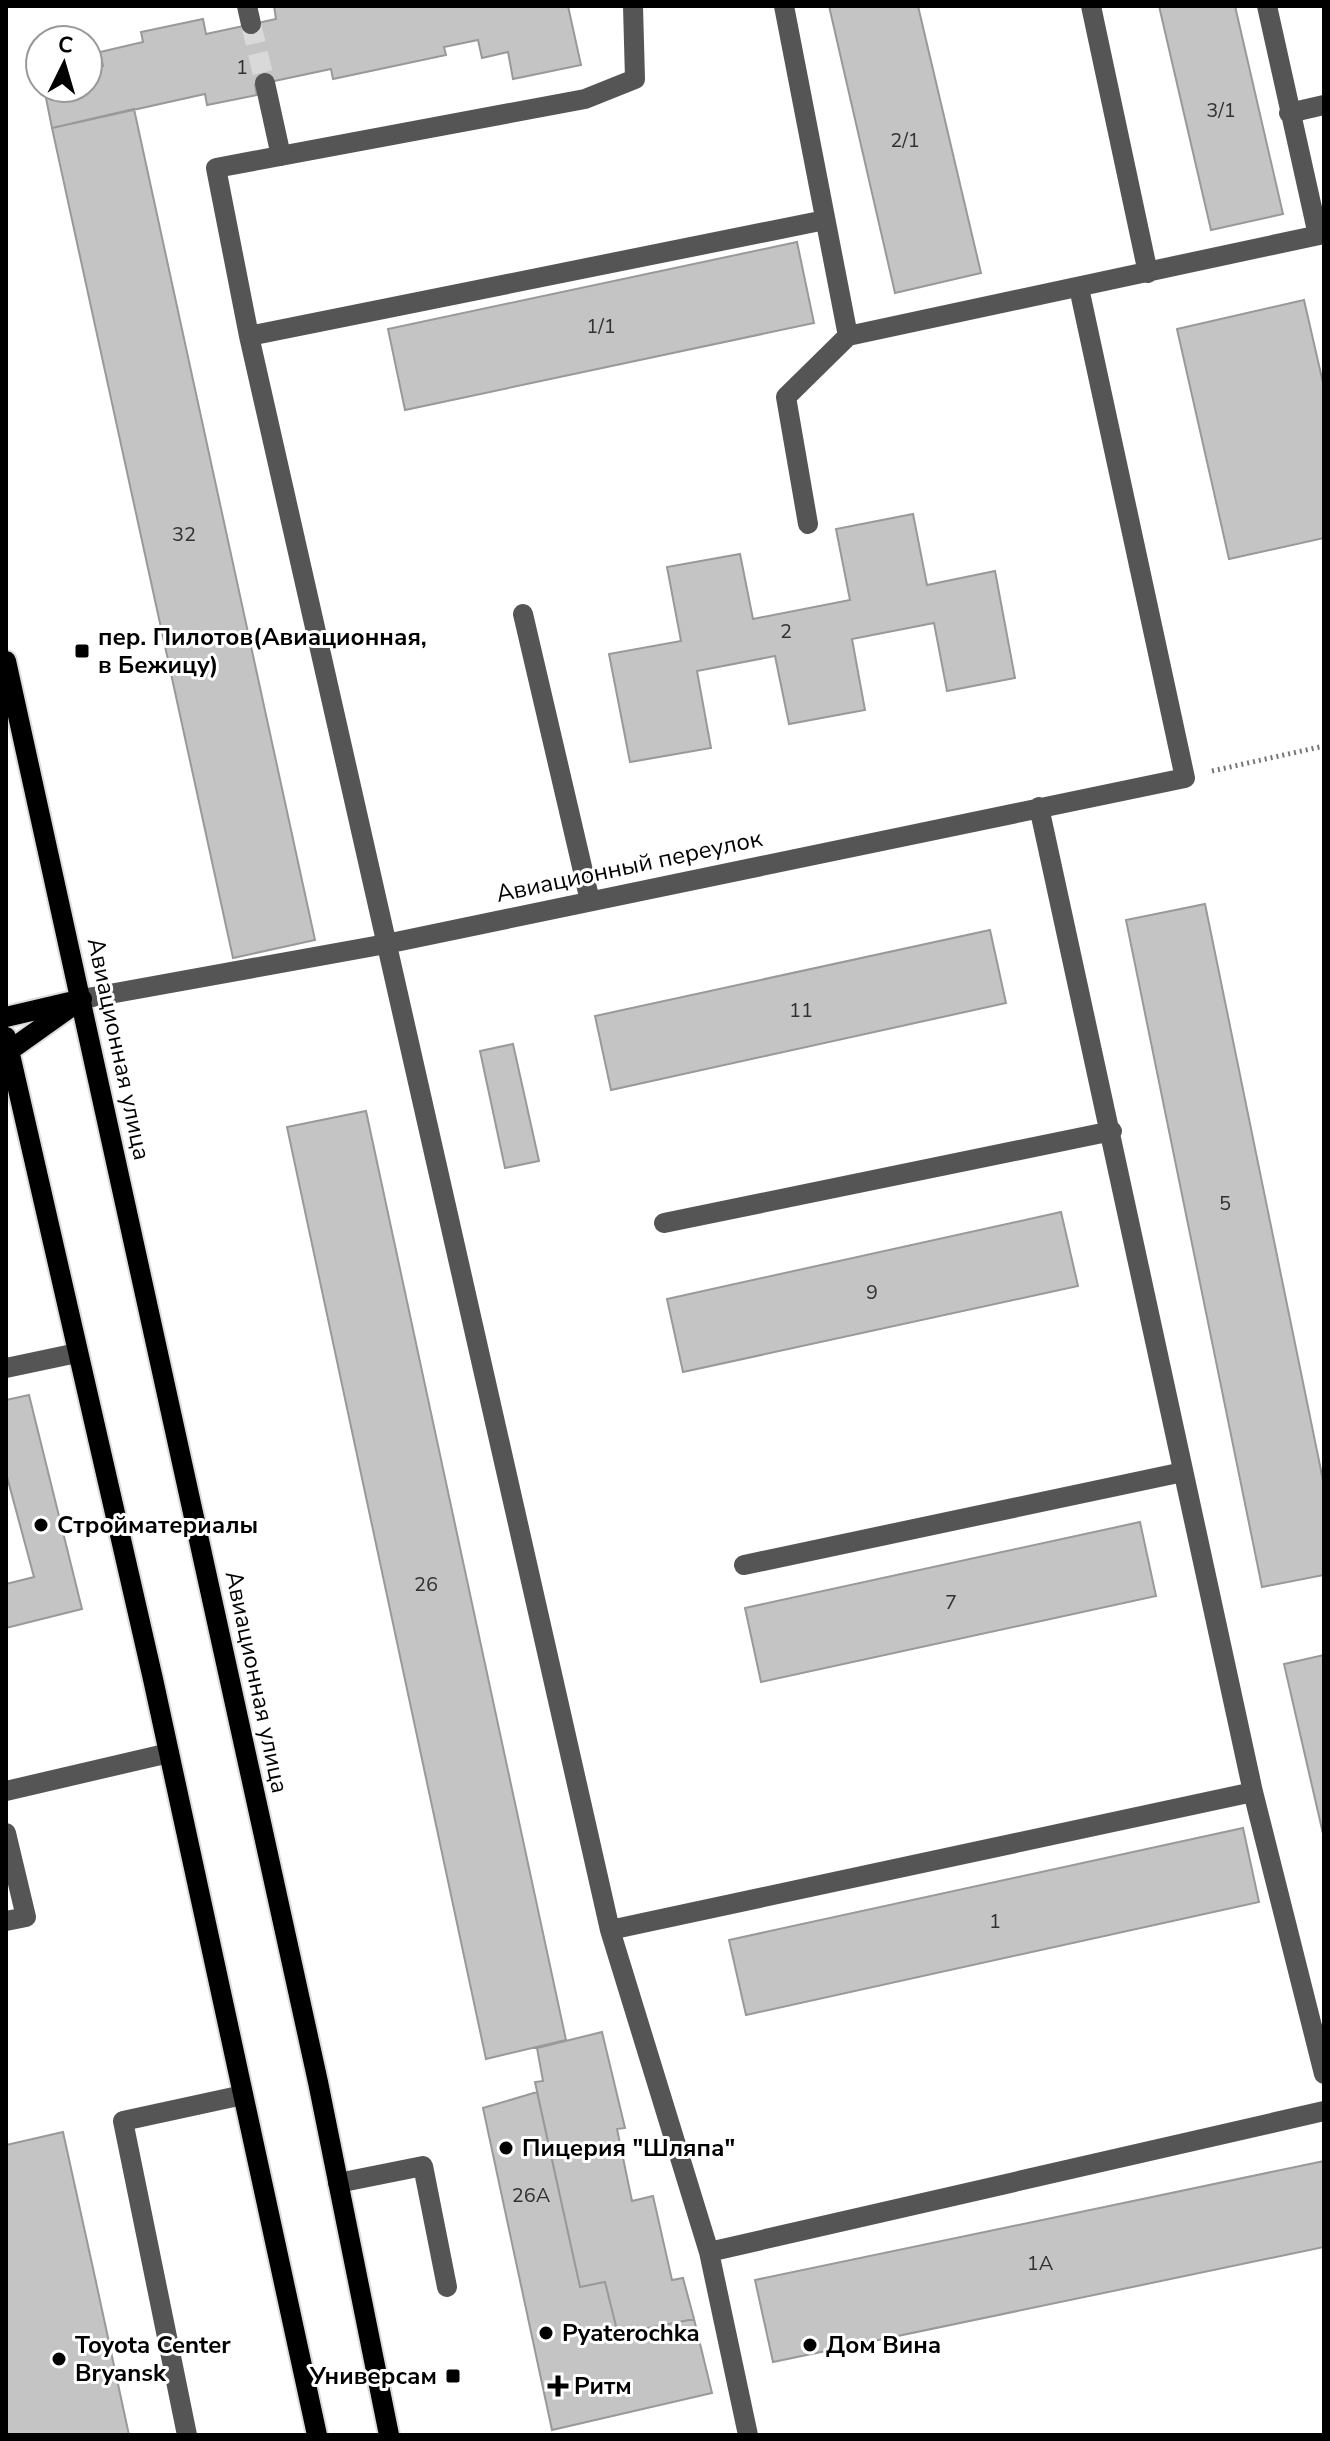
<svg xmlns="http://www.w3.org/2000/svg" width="1330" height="2441" viewBox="0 0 1330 2441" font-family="'Nunito Sans',sans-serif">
<rect width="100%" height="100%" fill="#fff"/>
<!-- building -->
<path fill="#c4c4c4" stroke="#999" stroke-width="2" d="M274 6H568L581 65 513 79 508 52 482 58 478 40 444 47 446 55 333 79 331 69 265 83 255 85 257 95 207 105 205 94 52 128 44 88H88V69L103 66 100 52 143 42 141 32 203 19 206 34 276 19Z
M829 6H918L981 273 895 293Z
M1159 6H1235L1283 214 1211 230Z
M134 109 315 940 233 958 52 128Z
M797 242 814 323 405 410 388 329Z
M1304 300 1324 387V538L1229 559 1177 329Z
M913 514 927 585 995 571 1015 678 947 691 934 623 852 639 865 710 789 724 775 656 697 671 711 748 630 762 609 654 681 641 667 567 740 554 753 619 850 600 836 529Z
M1205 904 1324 1485V1575L1262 1587 1126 920Z
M990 930 1006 1003 611 1090 595 1016Z
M513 1044 539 1161 505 1168 480 1051Z
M366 1111 566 2040 486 2059 287 1127Z
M1061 1212 1078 1286 683 1372 667 1299Z
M29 1395 82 1609 6 1628V1584L34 1577 6 1473V1400Z
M1140 1522 1156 1596 761 1682 745 1608Z
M1324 1655V1838L1284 1664Z
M1243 1828 1259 1902 746 2015 729 1940Z
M602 2032 625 2128 617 2129 632 2201 653 2196 672 2280 683 2278 694 2319 618 2334 605 2282 580 2287 535 2082 543 2081 537 2048Z
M537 2092 580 2287 605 2282 618 2334 694 2319 712 2393 552 2430 483 2108Z
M63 2132 96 2282 129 2435H6V2145Z
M1324 2161V2247L773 2362 755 2280Z"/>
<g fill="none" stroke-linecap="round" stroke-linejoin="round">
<!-- minor-tunnel -->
<path stroke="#d9d9d9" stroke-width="20" stroke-dasharray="20 10" stroke-linecap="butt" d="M251 24 265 83"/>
<defs>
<path id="major" d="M6 661 318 2082 389 2435
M6 1017 74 1001
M6 1037 153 1679 317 2435
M6 1053 82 999"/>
</defs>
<!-- major casing -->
<use href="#major" stroke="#dbdbdb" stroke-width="24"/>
<!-- path -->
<path stroke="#777" stroke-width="5" stroke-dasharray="2 4" stroke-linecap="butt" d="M1212 771 1324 746"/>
<!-- minor -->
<path stroke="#555" stroke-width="20" d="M247 6 251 24
M633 6 635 79 585 99 216 168 249 336 610 1930 709 2252 748 2435
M784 6 848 336 1324 234
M1091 6 1148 273
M1267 6 1318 235
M265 83 281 156
M1289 113 1324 105
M249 336 825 220
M808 524 786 397 848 336
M523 614 590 901
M1039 807 1253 1792 1324 2074
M82 999 386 944 1185 778 1079 288
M664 1223 1112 1131
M6 1368 77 1353
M744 1565 1183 1472
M6 1791 169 1753
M6 1833 26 1917 6 1921
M610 1930 1253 1792
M338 2183 423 2166 447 2287
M709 2252 1324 2111
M187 2435 123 2121 243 2095"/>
<!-- major -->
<use href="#major" stroke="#000" stroke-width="20"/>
</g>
<!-- markers -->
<g fill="#000" stroke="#fff" stroke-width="3">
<rect x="74" y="643" width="16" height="16" rx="4"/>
<circle cx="41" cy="1525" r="8"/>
<circle cx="506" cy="2148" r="8"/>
<circle cx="546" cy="2333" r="8"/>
<circle cx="810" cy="2345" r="8"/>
<circle cx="59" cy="2359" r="8"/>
<rect x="445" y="2368" width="16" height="16" rx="4"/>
<path d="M554 2374h8v8h8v8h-8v8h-8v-8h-8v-8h8z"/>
</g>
<g text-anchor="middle" stroke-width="6" stroke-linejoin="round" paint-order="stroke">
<!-- number labels -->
<g font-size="20" fill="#313131">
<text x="242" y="74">1</text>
<text x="1221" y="117">3/1</text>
<text x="905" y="147">2/1</text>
<text x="601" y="333">1/1</text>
<text x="184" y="541">32</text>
<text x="786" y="638">2</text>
<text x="801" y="1017">11</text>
<text x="1225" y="1210">5</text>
<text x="872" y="1299">9</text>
<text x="426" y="1591">26</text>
<text x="951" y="1609">7</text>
<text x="995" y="1928">1</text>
<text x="531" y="2202">26А</text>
<text x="1040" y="2270">1А</text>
</g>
<!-- poi labels -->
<g font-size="24" font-weight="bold" fill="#000" stroke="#fff" text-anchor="start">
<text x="98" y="645">пер. Пилотов(Авиационная,<tspan x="98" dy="28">в Бежицу)</tspan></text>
<text x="57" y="1533">Стройматериалы</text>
<text x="522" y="2156">Пицерия "Шляпа"</text>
<text x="562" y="2341">Pyaterochka</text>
<text x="75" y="2353">Toyota Center<tspan x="75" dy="28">Bryansk</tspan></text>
<text x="826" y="2353">Дом Вина</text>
<text x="437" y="2384" text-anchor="end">Универсам</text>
<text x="574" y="2394">Ритм</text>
</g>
<!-- street labels -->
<g font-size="24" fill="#000" stroke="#fff">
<text transform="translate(629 866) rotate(-12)" y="8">Авиационный переулок</text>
<text transform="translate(119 1049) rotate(78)" y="8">Авиационная улица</text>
<text transform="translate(257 1682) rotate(78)" y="8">Авиационная улица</text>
</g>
</g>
<!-- border -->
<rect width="1330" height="2441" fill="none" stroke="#000000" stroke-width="16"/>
<!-- north arrow -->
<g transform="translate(64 64) rotate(5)"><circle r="38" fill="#ffffff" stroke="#999999" stroke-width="2"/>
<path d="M0-6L14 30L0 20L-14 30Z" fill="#000000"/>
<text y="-12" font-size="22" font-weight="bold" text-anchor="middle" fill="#000000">С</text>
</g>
</svg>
